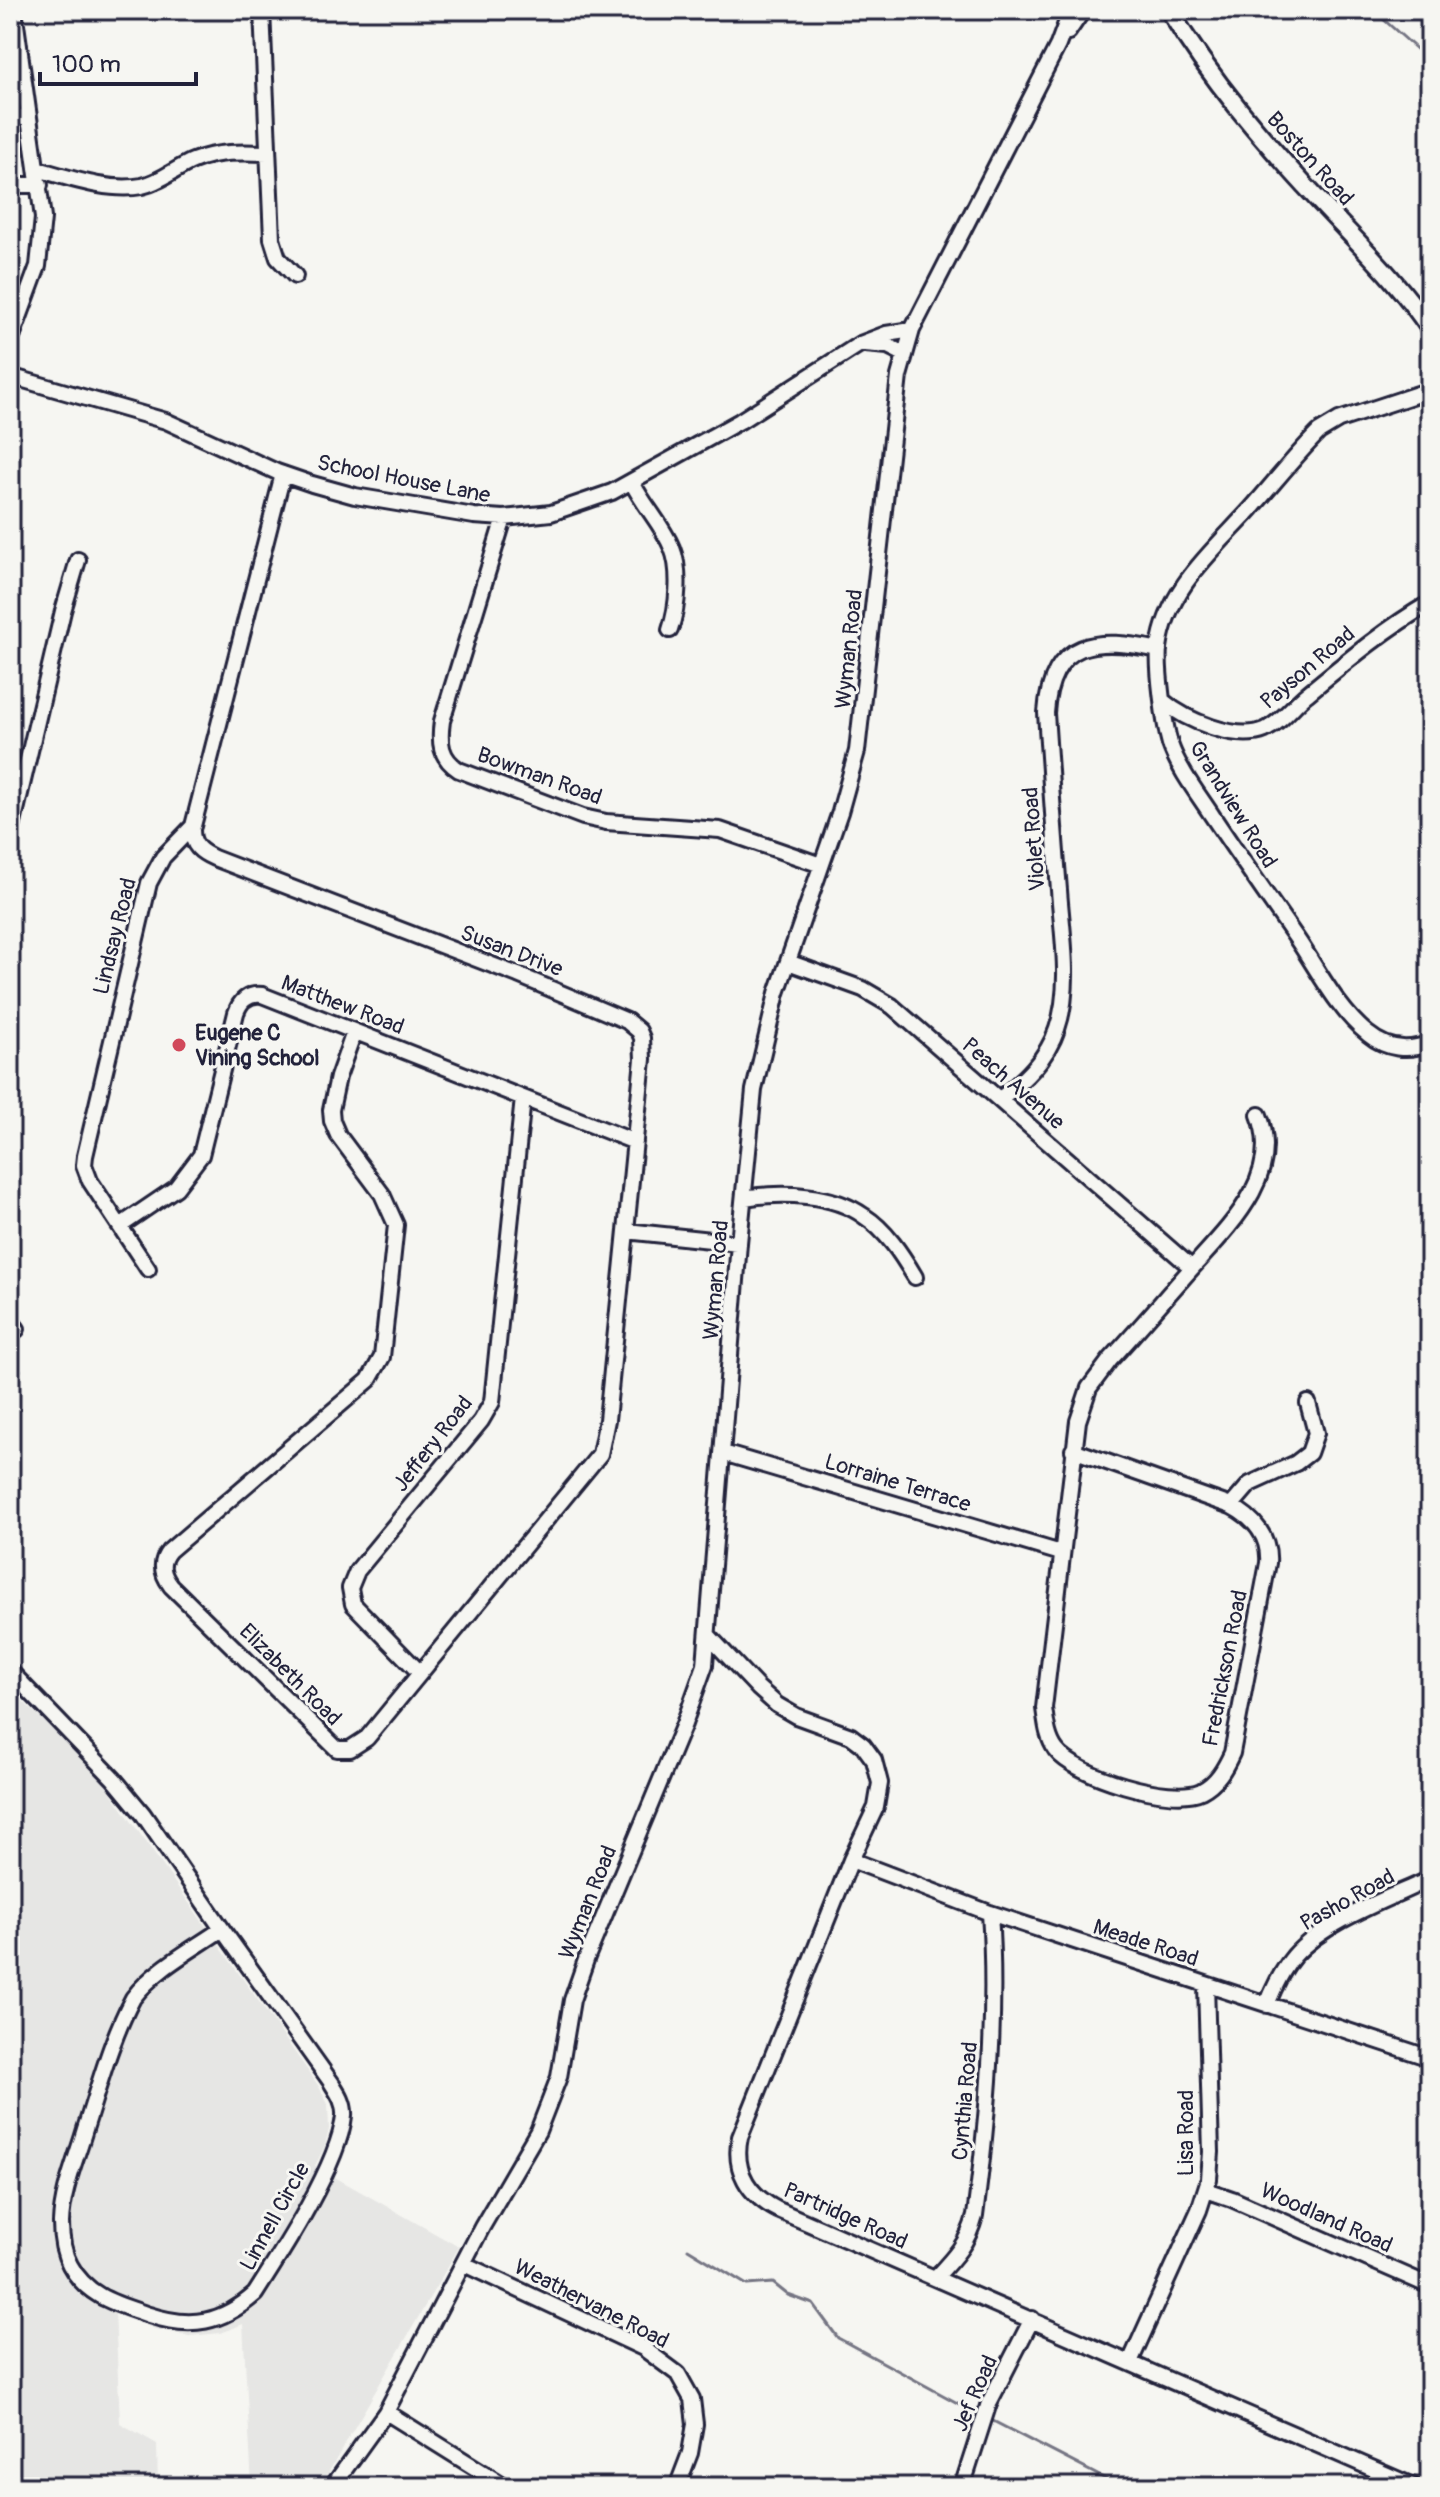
<svg xmlns="http://www.w3.org/2000/svg" width="1440" height="2497" viewBox="0 0 1440 2497" font-family="Pangolin,sans-serif">
<rect width="100%" height="100%" fill="#f6f6f2"/>
<filter id="ink" filterUnits="userSpaceOnUse"><feTurbulence type="fractalNoise" baseFrequency=".0125" numOctaves="2"/><feDisplacementMap in="SourceGraphic" scale="16" xChannelSelector="R" yChannelSelector="G"/><feConvolveMatrix kernelMatrix="1 2 1 2 8 2 1 2 1" color-interpolation-filters="sRGB"/></filter>
<g filter="url(#ink)">
<!-- built -->
<path fill="#e6e6e4" d="M10 1689 95 1770 318 2085 328 2104 329 2129 325 2146 315 2166 459 2247 320 2487H252L243 2324 221 2333 189 2336 155 2329 115 2311 120 2423 157 2444 158 2487H10Z"/>
<g fill="none" stroke-linecap="round" stroke-linejoin="round">
<!-- stream -->
<path stroke="#757583" stroke-width="3" d="M1373 10 1430 61
M10 1415 20 1370
M688 2249 747 2285 773 2283 788 2295 813 2304 838 2338 974 2412
M993 2421 1121 2487"/>
<defs>
<path id="minor" d="M262 10 272 239 278 258 295 276
M1068 32 1083 10
M10 117H29
M37 169C70 178 108 192 142 186 161 182 176 168 193 161 217 151 242 152 268 153
M10 185H40
M10 342 38 266 43 218 14 10
M865 344 888 346 904 354
M10 376 166 421 277 472 312 484 355 496 474 516 504 518 551 513 612 492 740 421 860 344 886 334 912 330
M1430 390 1339 420 1319 432C1295 456 1274 483 1251 509 1213 551 1167 588 1159 648 1157 669 1164 723 1170 744 1179 770 1198 794 1213 817 1241 859 1270 900 1299 942 1319 972 1339 1011 1368 1034 1386 1049 1408 1052 1430 1043
M632 482C643 505 662 524 672 548 681 570 678 607 670 630
M504 518 442 721C439 742 440 758 459 770L583 817 606 822 720 830 821 865
M1163 701C1185 720 1237 742 1265 730 1282 722 1293 705 1307 694 1347 661 1385 629 1430 603
M192 830C192 846 201 852 214 858L518 975 627 1021 639 1031 642 1038 643 1059 626 1231
M10 836 63 611 78 560
M788 962 863 989 892 1006 1192 1268
M354 1032 338 1077 331 1110 332 1121 338 1135 382 1194 396 1225 382 1357 369 1380 169 1551C159 1563 162 1574 171 1586L337 1749H350L367 1738 600 1454 607 1420 626 1231 739 1243
M1000 1099C1024 1080 1047 1059 1057 1029 1072 986 1062 934 1059 890 1054 831 1050 772 1046 713 1051 638 1097 637 1159 650
M744 1198C782 1192 832 1193 864 1216 886 1230 902 1255 915 1277
M120 1226 176 1188 201 1155 236 1013C240 1001 248 993 262 995L635 1142
M148 1269 90 1181 84 1165 85 1156 149 883 163 857 193 826 283 474
M10 1320 17 1329
M1073 1450 1231 1506C1254 1518 1270 1537 1268 1563L1232 1753C1225 1768 1217 1783 1201 1791 1171 1805 1075 1776 1056 1750 1047 1738 1046 1722 1044 1708L1078 1421 1089 1388 1110 1360C1135 1333 1159 1305 1183 1278 1221 1234 1285 1180 1259 1115
M723 1453 1061 1553
M1231 1506 1250 1484 1296 1463 1309 1453 1316 1433 1308 1403
M708 1635 758 1688 777 1705 796 1716 851 1736 863 1745 874 1760 880 1783 876 1807 851 1860 740 2137C733 2170 748 2195 778 2210L1415 2487
M10 1671 114 1779 143 1814 222 1929
M420 1673 353 1604 350 1588 357 1571 481 1421 492 1402 523 1098
M851 1860 990 1913 1430 2058
M222 1929 331 2082C338 2093 345 2103 344 2116 339 2164 282 2252 255 2294 222 2323 191 2329 149 2315 117 2304 87 2297 70 2265 63 2252 61 2238 61 2223 62 2191 76 2160 85 2129 99 2086 111 2039 133 1998 155 1969 192 1950 222 1929Z
M1267 2005C1274 1987 1282 1970 1294 1956 1325 1921 1388 1899 1430 1879
M1206 2190 1232 2199 1430 2286
M464 2264 643 2348 678 2374 692 2399 695 2424 690 2453 677 2487
M935 2278C954 2258 968 2243 975 2216 988 2116 997 2014 990 1913
M1130 2362 1199 2210 1209 2179 1211 2152 1206 1985
M386 2412 506 2487
M332 2487 386 2412 482 2227 538 2131 559 2077 572 2000 587 1957 684 1724 705 1665 739 1243 754 1090 777 993 840 812 857 751 899 376 912 330 1058 45 1071 10
M962 2487 989 2403 1032 2319"/>
<path id="major" d="M1169 10C1211 80 1265 143 1321 203 1359 244 1399 282 1430 329"/>
</defs>
<!-- minor casing -->
<use href="#minor" stroke="#22223b" stroke-width="20"/>
<!-- major casing -->
<use href="#major" stroke="#22223b" stroke-width="22"/>
<!-- minor -->
<use href="#minor" stroke="#f6f6f2" stroke-width="14"/>
<!-- major -->
<use href="#major" stroke="#f6f6f2" stroke-width="16"/>
</g>
</g>
<!-- markers -->
<circle fill="#d1495b" stroke="#f6f6f2" stroke-width="3" cx="179" cy="1045" r="8"/>
<g text-anchor="middle" stroke-width="6" stroke-linejoin="round" paint-order="stroke">
<!-- street labels -->
<g font-size="22" fill="#22223b" stroke="#f6f6f2">
<text transform="translate(1311 158) rotate(48)" y="8">Boston Road</text>
<text transform="translate(404 478) rotate(11)" y="8">School House Lane</text>
<text transform="translate(848 649) rotate(-84)" y="8">Wyman Road</text>
<text transform="translate(1307 667) rotate(-40)" y="8">Payson Road</text>
<text transform="translate(540 775) rotate(20)" y="8">Bowman Road</text>
<text transform="translate(1234 804) rotate(58)" y="8">Grandview Road</text>
<text transform="translate(1033 839) rotate(-94)" y="8">Violet Road</text>
<text transform="translate(114 936) rotate(-76)" y="8">Lindsay Road</text>
<text transform="translate(512 950) rotate(21)" y="8">Susan Drive</text>
<text transform="translate(343 1004) rotate(21)" y="8">Matthew Road</text>
<text transform="translate(1014 1083) rotate(41)" y="8">Peach Avenue</text>
<text transform="translate(715 1280) rotate(-85)" y="8">Wyman Road</text>
<text transform="translate(432 1443) rotate(-52)" y="8">Jeffery Road</text>
<text transform="translate(898 1482) rotate(17)" y="8">Lorraine Terrace</text>
<text transform="translate(1224 1668) rotate(-79)" y="8">Fredrickson Road</text>
<text transform="translate(291 1674) rotate(45)" y="8">Elizabeth Road</text>
<text transform="translate(1347 1899) rotate(-29)" y="8">Pasho Road</text>
<text transform="translate(587 1902) rotate(-68)" y="8">Wyman Road</text>
<text transform="translate(1146 1942) rotate(18)" y="8">Meade Road</text>
<text transform="translate(964 2101) rotate(-85)" y="8">Cynthia Road</text>
<text transform="translate(1185 2133) rotate(-90)" y="8">Lisa Road</text>
<text transform="translate(846 2215) rotate(24)" y="8">Partridge Road</text>
<text transform="translate(274 2216) rotate(-61)" y="8">Linnell Circle</text>
<text transform="translate(1327 2217) rotate(24)" y="8">Woodland Road</text>
<text transform="translate(592 2303) rotate(27)" y="8">Weathervane Road</text>
<text transform="translate(974 2393) rotate(-66)" y="8">Jef Road</text>
</g>
<!-- poi labels -->
<g font-size="22" font-weight="bold" fill="#22223b" stroke="#f6f6f2" text-anchor="start">
<text x="195" y="1040">Eugene C<tspan x="195" dy="25">Vining School</tspan></text>
</g>
</g>
<!-- margin -->
<rect width="1440" height="2497" fill="none" stroke="#f6f6f2" stroke-width="40"/>
<rect x="20" y="20" width="1400" height="2457" fill="none" stroke="#22223b" stroke-width="3" filter="url(#ink)"/>
<!-- scale -->
<path d="M40 72v12h156v-12" fill="none" stroke="#22223b" stroke-width="4"/>
<text x="52" y="72" font-size="24" fill="#22223b" stroke="#f6f6f2" stroke-width="6" paint-order="stroke">100 m</text>
</svg>
